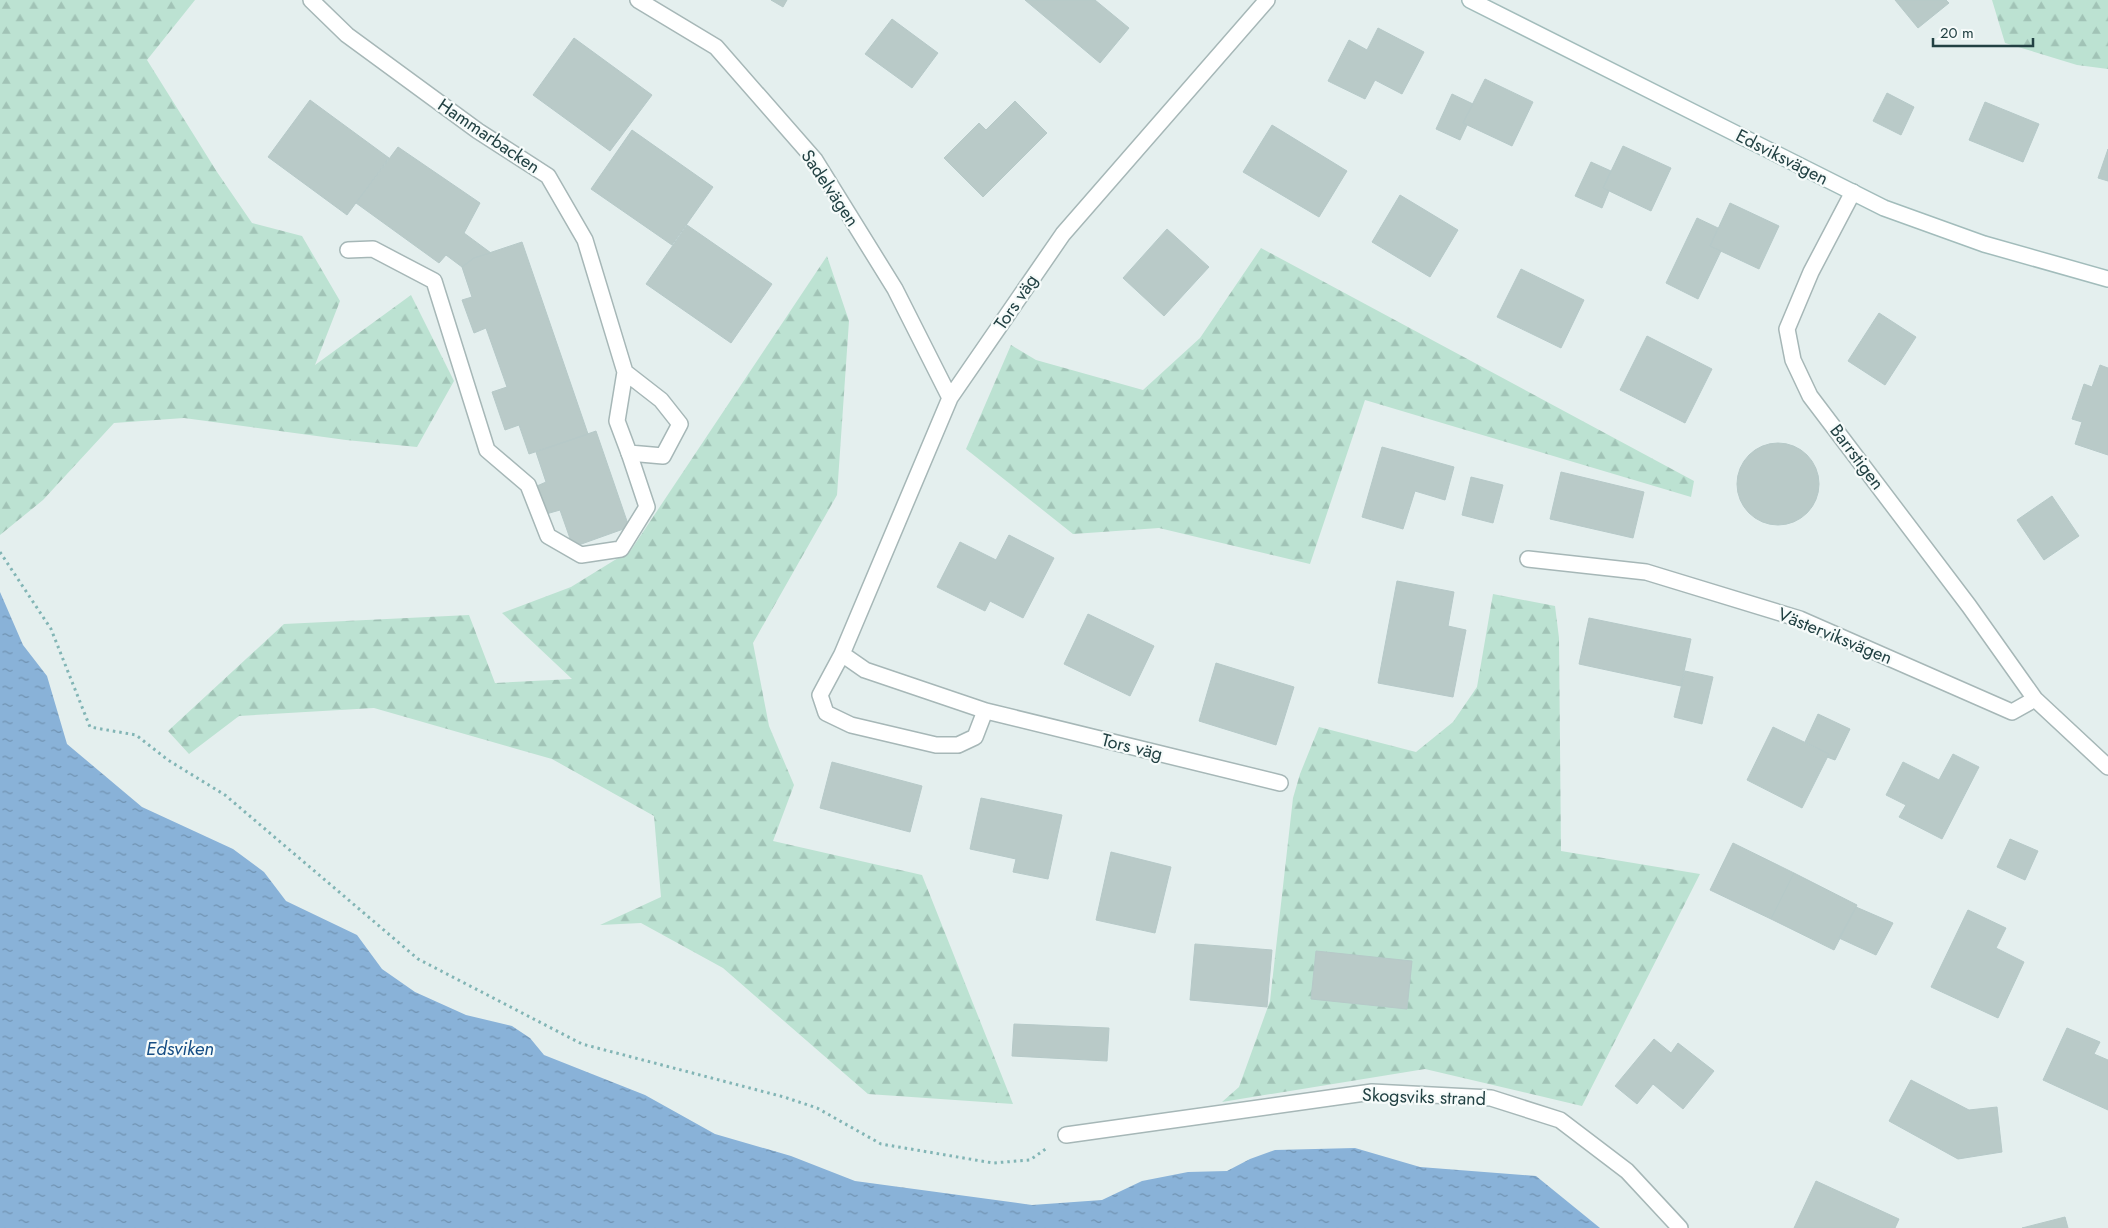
<svg xmlns="http://www.w3.org/2000/svg" width="2108" height="1228" viewBox="0 0 2108 1228" font-family="Jost,sans-serif">
<defs>
<pattern id="forest-firs" width="22" height="20" patternUnits="userSpaceOnUse" patternTransform="scale(1.25)"><rect width="22" height="20" fill="#bce2d2"/><path d="M5 1l3.5 6h-7zM16 11l3.5 6h-7z" fill="#a1c3b6"/></pattern>
<pattern id="water-ripples" width="26" height="14" patternUnits="userSpaceOnUse" patternTransform="scale(1.25)"><rect width="26" height="14" fill="#89b2d8"/><path d="M2 4q2-2 4 0t4 0M15 11q2-2 4 0t4 0" fill="none" stroke="#7092b1"/></pattern>
</defs>
<rect width="100%" height="100%" fill="#e4efee"/>
<!-- forest -->
<path fill="url(#forest-firs)" d="M0 0H195L147 60 217 172 252 223 302 236 340 301 315 365 411 295 454 381 417 447 346 440 184 418 114 423 43 500 0 535Z
M1992 0H2108V69L2077 65 2005 43Z
M1261 248 1694 481 1691 497 1365 400 1310 564 1159 528 1073 534 966 449 1011 345 1036 360 1143 390 1200 338Z
M827 256 849 321 837 495 753 643 769 726 794 785 773 841 922 875 1013 1104 868 1094 723 968 641 923 600 925 661 897 654 816 552 759 374 708 239 716 189 754 168 731 284 624 469 615 495 683 572 679 502 613 571 587 631 550Z
M1493 594 1555 606 1559 638 1561 851 1700 874 1582 1106 1425 1069 1222 1102 1239 1087 1270 1001 1293 798 1300 774 1319 727 1416 752 1453 722 1477 687Z"/>
<!-- water -->
<path fill="url(#water-ripples)" d="M0 592 23 645 47 676 67 744 142 807 233 849 264 872 286 901 357 935 382 969 415 992 466 1015 512 1026 530 1038 544 1055 645 1095 715 1134 791 1156 855 1181 1032 1205 1102 1200 1142 1181 1188 1172 1227 1171 1250 1159 1275 1150 1355 1148 1420 1167 1536 1176 1600 1228H0Z"/>
<!-- building -->
<path fill="#b9cac8" stroke="#b6c9c8" d="M771 0H787L783 7Z
M1025 0H1095L1129 28 1100 63Z
M1895 0H1946L1949 3 1918 28Z
M892 19 938 53 912 88 865 54Z
M1378 28 1424 52 1402 94 1375 80 1365 99 1328 81 1349 40 1367 50Z
M574 38 652 95 610 151 533 95Z
M1485 79 1533 102 1512 146 1463 123Z
M1887 93 1914 107 1901 135 1873 121Z
M1452 94 1473 104 1463 123 1467 125 1460 140 1436 129Z
M310 100 389 158 347 215 268 157Z
M1015 101 1047 133 983 197 944 158 979 123 986 130Z
M1985 102 2039 124 2023 162 1969 140Z
M1272 125 1347 171 1319 217 1243 172Z
M632 130 713 187 672 245 591 189Z
M1623 146 1671 168 1651 211 1603 188Z
M398 147 480 203 464 233 491 253 474 258 462 267 446 255 439 263 356 203Z
M2108 149V181L2098 178Z
M1591 162 1611 171 1603 188 1609 191 1602 208 1575 196Z
M1400 195 1458 230 1430 277 1372 242Z
M1730 203 1779 226 1759 269 1710 246Z
M1697 218 1718 228 1710 246 1721 251 1698 299 1666 283Z
M687 225 772 284 731 343 646 284Z
M1167 229 1209 267 1164 316 1123 278Z
M522 242 588 434 529 454 519 425 505 430 492 392 507 387 486 328 474 333 462 300 472 297 462 267 474 258Z
M1521 269 1584 300 1561 348 1497 317Z
M1879 313 1916 337 1885 385 1848 361Z
M1647 336 1712 369 1685 423 1620 390Z
M2100 365 2108 368V455L2075 444 2082 422 2072 419 2084 384 2092 387Z
M596 431 629 527 573 547 560 510 546 514 537 486 546 482 536 452Z
M1737 484a41 41 0 1 1 82 0a41 41 0 1 1-82 0Z
M1382 447 1454 467 1445 500 1415 491 1403 529 1362 517Z
M1561 472 1644 492 1633 538 1550 519Z
M1471 477 1503 485 1493 523 1462 515Z
M2052 496 2079 536 2044 560 2017 520Z
M1009 535 1054 558 1023 618 990 601 985 611 937 587 960 542 996 560Z
M1397 581 1454 592 1448 626 1466 630 1453 697 1378 683Z
M1088 614 1154 646 1130 696 1064 664Z
M1589 618 1691 639 1681 686 1579 664Z
M1216 663 1294 687 1276 745 1199 721Z
M1685 671 1713 677 1702 724 1674 717Z
M1818 714 1850 729 1835 760 1827 757 1829 754 1805 742Z
M1773 727 1829 754 1802 808 1747 780Z
M1953 754 1979 767 1942 839 1899 817 1906 805 1886 795 1903 762 1939 780Z
M832 762 922 786 910 832 820 808Z
M981 798 1062 815 1048 879 1013 872 1016 859 970 849Z
M2010 839 2038 851 2025 880 1997 867Z
M1733 843 1794 873 1771 919 1710 890Z
M1111 852 1171 867 1155 933 1096 920Z
M1794 873 1857 905 1834 950 1771 919Z
M1856 907 1893 923 1876 955 1839 938Z
M1968 910 2006 928 1996 948 2024 962 1998 1018 1931 987Z
M1195 944 1272 950 1267 1007 1190 1000Z
M1316 951 1412 961 1407 1009 1311 999Z
M1014 1024 1109 1028 1107 1061 1012 1056Z
M2067 1028 2100 1042 2094 1054 2108 1060V1110L2043 1080Z
M1654 1039 1671 1053 1678 1043 1714 1071 1683 1109 1653 1084 1637 1104 1615 1086Z
M1911 1080 1969 1110 1997 1107 2002 1152 1958 1159 1889 1121Z
M1816 1181 1899 1219 1895 1228H1794Z
M2065 1217 2068 1228H2022Z"/>
<g fill="none" stroke-linecap="round" stroke-linejoin="round">
<defs>
<path id="lane" d="M348 250 373 249 434 281 487 450 528 485 548 536 581 555 621 549 647 507 629 453"/>
<path id="street" d="M311 0 347 35 478 131 548 176 585 240 625 372
M638 0 716 47 815 160 895 289 950 398
M1267 0 1063 234 950 398 842 654 865 670 986 711 1280 783
M1853 192 1811 272 1787 329 1793 360 1810 396 1969 606 2035 699 2108 767
M625 372 661 400 680 424 663 456 629 453 617 421Z
M1528 559 1646 572 1800 619 2012 712 2035 699
M842 654 820 695 826 713 851 725 936 745H958L975 737 985 711
M1066 1135 1372 1092 1491 1098 1560 1120 1627 1171 1680 1228"/>
<path id="secondary" d="M1470 0 1884 208 1984 244 2108 279"/>
</defs>
<!-- lane casing -->
<use href="#lane" stroke="#a6b7b7" stroke-width="18"/>
<!-- street casing -->
<use href="#street" stroke="#a6b7b7" stroke-width="18"/>
<!-- secondary casing -->
<use href="#secondary" stroke="#a2bcbb" stroke-width="18"/>
<!-- path -->
<path stroke="#82b5b5" stroke-width="3" stroke-dasharray="2.5 4" stroke-linecap="butt" d="M0 552 51 629 90 727 136 735 168 760 225 795 418 959 582 1044 784 1097 817 1108 881 1144 993 1163 1030 1160 1047 1148"/>
<!-- lane -->
<use href="#lane" stroke="#fff" stroke-width="15"/>
<!-- street -->
<use href="#street" stroke="#fff" stroke-width="15"/>
<!-- secondary -->
<use href="#secondary" stroke="#fff" stroke-width="15"/>
</g>
<g text-anchor="middle" stroke-width="4.5" stroke-linejoin="round" paint-order="stroke">
<!-- street labels -->
<g font-size="18" fill="#224143" stroke="#f6fbfa">
<text transform="translate(489 136) rotate(34)" y="6">Hammarbacken</text>
<text transform="translate(1782 157) rotate(27)" y="6">Edsviksvägen</text>
<text transform="translate(830 188) rotate(56)" y="6">Sadelvägen</text>
<text transform="translate(1016 302) rotate(-56)" y="6">Tors väg</text>
<text transform="translate(1857 457) rotate(53)" y="6">Barrstigen</text>
<text transform="translate(1835 636) rotate(22)" y="6">Västerviksvägen</text>
<text transform="translate(1132 747) rotate(14)" y="6">Tors väg</text>
<text transform="translate(1424 1097) rotate(2)" y="6">Skogsviks strand</text>
</g>
<!-- water labels -->
<g font-size="19" font-style="italic" fill="#164e85" stroke="#f6fbfa">
<text x="180" y="1055">Edsviken</text>
</g>
</g>
<!-- scale -->
<path d="M1933 38v8h100v-8" fill="none" stroke="#224143" stroke-width="2.5"/>
<text x="1940" y="38" font-size="15" fill="#224143" stroke="#f6fbfa" stroke-width="4" paint-order="stroke">20 m</text>
</svg>
